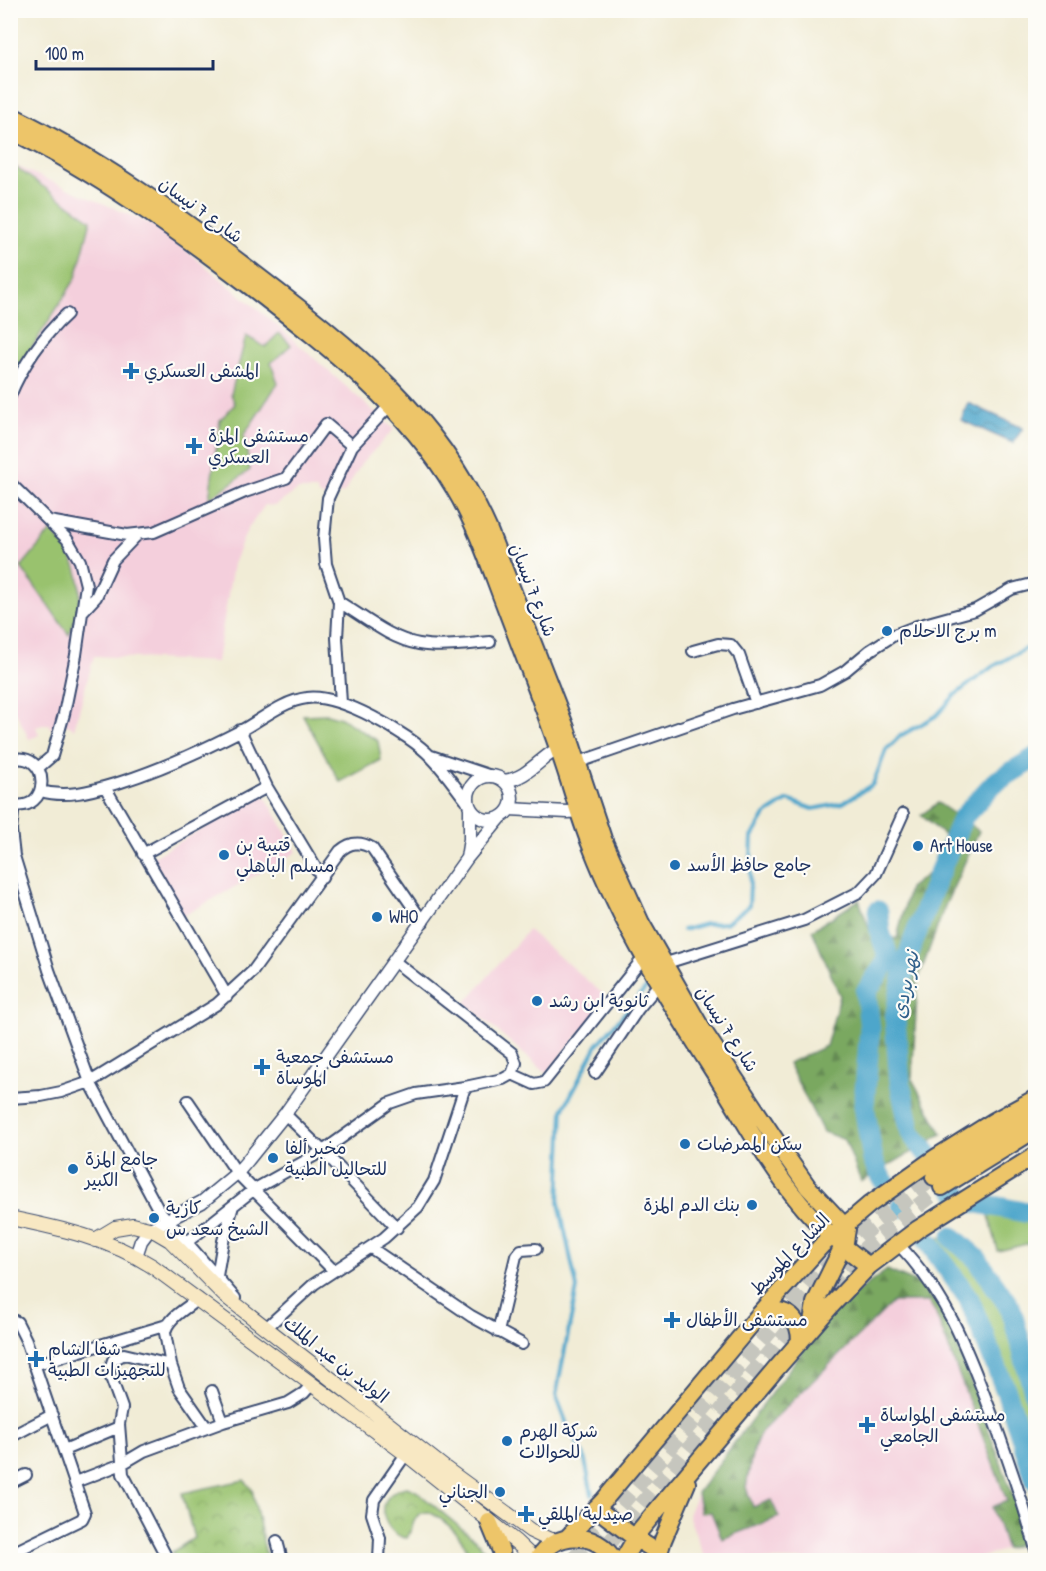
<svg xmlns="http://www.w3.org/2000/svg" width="1046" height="1571" viewBox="0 0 1046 1571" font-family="'Patrick Hand','Playpen Sans Arabic',sans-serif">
<defs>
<pattern id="forest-firs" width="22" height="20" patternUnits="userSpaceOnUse" patternTransform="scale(1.5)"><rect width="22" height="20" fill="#7aa861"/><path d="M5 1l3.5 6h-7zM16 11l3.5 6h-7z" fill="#638953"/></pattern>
<pattern id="park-crowns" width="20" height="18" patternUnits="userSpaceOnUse" patternTransform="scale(1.5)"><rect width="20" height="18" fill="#99c26e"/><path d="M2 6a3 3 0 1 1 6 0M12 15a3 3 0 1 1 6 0" fill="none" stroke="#7c9e5e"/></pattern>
<pattern id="water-waves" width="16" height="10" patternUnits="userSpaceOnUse" patternTransform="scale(1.5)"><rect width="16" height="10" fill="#4ea6cb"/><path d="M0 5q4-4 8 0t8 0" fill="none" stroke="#4088a8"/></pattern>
</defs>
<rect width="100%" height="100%" fill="#fdfcf7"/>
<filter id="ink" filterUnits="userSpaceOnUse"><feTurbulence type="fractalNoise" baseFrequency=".0167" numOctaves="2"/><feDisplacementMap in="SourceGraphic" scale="12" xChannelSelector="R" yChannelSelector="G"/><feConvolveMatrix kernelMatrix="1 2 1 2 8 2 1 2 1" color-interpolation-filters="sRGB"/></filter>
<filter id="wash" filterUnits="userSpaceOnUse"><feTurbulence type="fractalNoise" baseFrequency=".008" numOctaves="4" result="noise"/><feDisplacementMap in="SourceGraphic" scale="24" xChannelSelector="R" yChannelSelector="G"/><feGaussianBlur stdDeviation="1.35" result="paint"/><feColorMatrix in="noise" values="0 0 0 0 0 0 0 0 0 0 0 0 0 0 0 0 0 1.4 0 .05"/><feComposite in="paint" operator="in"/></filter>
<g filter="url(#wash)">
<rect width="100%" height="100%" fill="#f1ecd6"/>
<!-- built -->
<path fill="#f4cfdc" d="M11 164 158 227 279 327 394 429 362 463 344 493 328 498 318 495 317 490H298L275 506 265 505 247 530 233 564 217 662 94 656 74 729 70 726 57 723 56 727 50 728 49 724 43 725 36 727 39 735 29 739 15 711 11 712Z
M264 794 297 852 183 916 151 858Z
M528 930 609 999 546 1073 465 1003Z
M887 1270 917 1283 944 1310 1030 1541 974 1560H706L688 1515 697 1493 782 1377Z"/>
<!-- grass -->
<path fill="#99c26e" stroke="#5a7866" stroke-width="1.5" d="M11 164 91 220 76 278 11 381Z
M279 333 291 345 271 363 278 383 244 435 250 470 209 499 220 420 235 404 231 394 246 336 265 347Z
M51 531C70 549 82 572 80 599 79 610 73 624 69 635L21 567Z
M327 714 341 718 378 741 381 760 340 782 303 715Z
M988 1212 1022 1218 1035 1216V1242L998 1251Z
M941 1237 976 1260 1009 1311 1035 1407V1464L1012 1391 972 1297 935 1240Z"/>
<!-- forest -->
<path fill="url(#forest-firs)" stroke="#4a6c60" stroke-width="1.5" d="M938 803 979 831 945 906 918 980 912 1079 942 1134 861 1182 845 1140 823 1132 788 1063 826 1046 840 996 812 930 859 900 873 939 897 938 909 888 933 870 947 838 921 815Z
M887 1270 917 1283 944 1310 1030 1541 1006 1549 992 1507 1007 1501 935 1312 928 1302H893L761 1432 753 1451 746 1487 753 1507 771 1500 779 1517 722 1539 711 1512 701 1513 697 1493 833 1310Z"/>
<!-- park -->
<path fill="url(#park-crowns)" stroke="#5a7866" stroke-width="1.5" d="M244 1480 252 1489 267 1560H176L172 1552 194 1538 182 1493Z
M407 1487 416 1491 479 1543 490 1560H468C470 1541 445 1520 429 1512 412 1512 414 1527 407 1538 392 1537 382 1520 383 1506 387 1496 396 1488 407 1487Z"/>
<!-- water -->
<path fill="url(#water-waves)" stroke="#346a94" stroke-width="1.5" d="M968 403 1023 428 1013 443 961 420Z"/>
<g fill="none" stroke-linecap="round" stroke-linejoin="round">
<!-- stream -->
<path stroke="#4ea6cb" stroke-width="4" d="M683 930 705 924 726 923 749 906 752 837 765 815 788 800 813 809 843 803 873 784 886 750 900 736 936 716 956 694 992 667 1036 643
M592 1495 584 1456 568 1427 556 1395 577 1288 559 1203 563 1110 597 1045 647 987"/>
<!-- river -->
<path stroke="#4ea6cb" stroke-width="21" d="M1036 757 994 783 963 817 936 880 906 961 895 1018 900 1083 911 1133 963 1200 1024 1212 1036 1211
M878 911 880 932 889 959 866 992 870 1029 864 1105 873 1160 880 1176 889 1188
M902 1206V1207
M925 1237 969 1299 1006 1391 1036 1482
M952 1237 977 1259 1011 1309 1036 1399"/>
</g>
</g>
<g filter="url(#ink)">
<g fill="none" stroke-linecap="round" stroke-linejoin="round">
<!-- primary-tunnel -->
<path stroke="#c6c6be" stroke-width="16" stroke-dasharray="16 8" stroke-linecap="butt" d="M573 1560 815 1279 862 1234 934 1177
M595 1560 826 1287 870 1244 942 1187"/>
<defs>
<path id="minor" d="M10 396C22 366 43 336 67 314
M10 483 67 539 80 561 86 585 76 655 64 714 52 756 38 768
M49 521 127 535 154 532 245 492 286 478 326 424 352 446
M339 602C364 617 390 639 419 644 441 648 467 644 490 642
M82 612 96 597 113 560 137 535
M693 651 718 644 731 645 739 655 756 703
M341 703 337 638 339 602 326 564 324 539 328 498 352 446 390 405
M240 730 267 787 322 878
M431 756 491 776
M10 760C52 748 52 816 10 804
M579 762 733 709 820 685 845 671 869 651 894 635 917 626 975 610 1012 589 1036 583
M105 787 227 996
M41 791C68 799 94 790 121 782 162 769 203 750 242 730 262 719 283 701 307 698 338 693 410 734 431 757 445 771 456 788 468 803
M14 805 11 830 14 856 49 970 90 1082 158 1209 235 1298
M143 854 267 787
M663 964 804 920 859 892 876 874 903 814
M595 1073 638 1009 659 984
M512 1074 534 1084 544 1082 644 957
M10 1098 41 1096 61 1092 90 1082 217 1004 253 971 340 851C350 842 360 841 372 848L423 922
M188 1101 237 1173 333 1270
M285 1114 323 1151 397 1228
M187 1242 253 1190 323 1151 390 1103 416 1094 465 1087 503 1079 512 1074 516 1063 512 1053 394 961
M898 1244C948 1296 967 1349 992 1415 1008 1459 1024 1504 1036 1550
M371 1248 471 1316 522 1344
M217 1276 223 1241 233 1206
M198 1299C187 1308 167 1318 165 1333L171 1365 179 1388 207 1428
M10 1319 17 1322 26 1340 85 1513 82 1519 10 1554
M266 1328 314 1284 384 1238 418 1207 434 1181 465 1087
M498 1332 516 1256 521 1250 536 1249
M34 1365 167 1325
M212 1391 223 1422
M10 1437 52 1415
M64 1450 119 1427
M75 1482 122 1464 144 1451 223 1422 288 1403 304 1393 312 1384
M10 1483 26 1475
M277 1541 282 1560
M168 1560 123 1474 119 1424 122 1408 109 1372 113 1360 124 1354 171 1365
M379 1560 380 1538 372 1514 374 1500 406 1454"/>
<path id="tertiary" d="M468 798a22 22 0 1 1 44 0a22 22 0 1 1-44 0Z
M504 781C530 778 542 754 565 745
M509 809 568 812 585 810
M467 858 470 839V808
M136 1256 141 1241 150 1229 202 1202 237 1173 248 1160 285 1114 467 858 501 817"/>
<path id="secondary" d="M10 1218C59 1228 110 1239 152 1266L406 1454 516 1542 535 1560
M95 1240 115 1228 133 1225 153 1230 170 1240 224 1295 446 1469 531 1531 548 1539 558 1541"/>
<path id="primary" d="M10 115C96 157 175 213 251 271 349 346 436 411 488 528L566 728 603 839 641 923 700 1026 786 1156 808 1187 847 1229 845 1242 815 1303 811 1329
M10 130C96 172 175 229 251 287 326 345 405 405 454 488 476 524 489 564 504 603 522 651 541 699 558 748 570 780 578 814 591 846 622 926 668 1000 714 1072 741 1114 767 1164 799 1202 819 1227 843 1247 869 1266
M934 1177 982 1144 1036 1114
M942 1187 1036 1129
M759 1315C783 1305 800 1315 800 1342
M596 1508 635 1538 659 1553
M489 1522 501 1551 502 1560
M567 1538 604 1500 759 1315 822 1245 870 1204 935 1158 994 1121 1036 1098
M537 1560C554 1530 597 1530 614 1560
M623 1560 641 1529 776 1369 830 1307 869 1266 918 1229 1036 1155
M657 1560 663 1540 687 1483"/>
</defs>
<!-- minor casing -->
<use href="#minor" stroke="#3b4b70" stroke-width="14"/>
<!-- tertiary casing -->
<use href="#tertiary" stroke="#3b4b70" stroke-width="15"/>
<!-- secondary casing -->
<use href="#secondary" stroke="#3b4b70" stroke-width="16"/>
<!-- primary casing -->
<use href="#primary" stroke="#3b4b70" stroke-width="20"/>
<!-- minor -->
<use href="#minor" stroke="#fff" stroke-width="10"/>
<!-- tertiary -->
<use href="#tertiary" stroke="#fff" stroke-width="12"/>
<!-- secondary -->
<use href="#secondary" stroke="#f8e8c3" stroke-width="14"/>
<!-- primary -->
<use href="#primary" stroke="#edc569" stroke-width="16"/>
</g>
</g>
<!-- markers -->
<g fill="#1f6fb2" stroke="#fdfcf7" stroke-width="2">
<path d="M128 362h6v6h6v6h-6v6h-6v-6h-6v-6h6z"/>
<path d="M191 437h6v6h6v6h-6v6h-6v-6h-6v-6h6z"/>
<circle cx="887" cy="631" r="6"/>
<circle cx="918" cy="846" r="6"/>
<circle cx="224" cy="855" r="6"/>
<circle cx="675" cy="865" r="6"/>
<circle cx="377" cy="917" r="6"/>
<circle cx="537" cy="1001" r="6"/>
<path d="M259 1058h6v6h6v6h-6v6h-6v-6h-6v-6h6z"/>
<circle cx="685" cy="1144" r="6"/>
<circle cx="273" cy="1158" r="6"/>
<circle cx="73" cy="1169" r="6"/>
<circle cx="752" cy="1205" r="6"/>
<circle cx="154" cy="1218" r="6"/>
<path d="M669 1311h6v6h6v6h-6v6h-6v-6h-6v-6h6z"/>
<path d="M33 1350h6v6h6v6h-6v6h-6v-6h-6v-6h6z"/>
<path d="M864 1416h6v6h6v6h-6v6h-6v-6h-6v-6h6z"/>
<circle cx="507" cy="1441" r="6"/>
<circle cx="500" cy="1492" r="6"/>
<path d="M523 1505h6v6h6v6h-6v6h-6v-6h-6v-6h6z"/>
</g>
<g text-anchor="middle" stroke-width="4.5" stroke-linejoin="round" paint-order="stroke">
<!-- street labels -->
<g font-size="18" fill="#1b2f5e" stroke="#fdfcf7">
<text transform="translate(201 210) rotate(36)" y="6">شارع 7 نيسان</text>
<text transform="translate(533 590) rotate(69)" y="6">شارع 7 نيسان</text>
<text transform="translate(727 1029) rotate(57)" y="6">شارع 7 نيسان</text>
<text transform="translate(790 1254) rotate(-46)" y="6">الشارع الموسط</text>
<text transform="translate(336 1360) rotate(38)" y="6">الوليد بن عبد الملك</text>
</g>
<!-- poi labels -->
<g font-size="18" fill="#1b2f5e" stroke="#fdfcf7" text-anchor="start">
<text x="144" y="377">المشفى العسكري</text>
<text x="208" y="442">مستشفى المزة<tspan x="208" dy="21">العسكري</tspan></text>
<text x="899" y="637">برج الاحلام m</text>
<text x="236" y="851">قتيبة بن<tspan x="236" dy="21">مسلم الباهلي</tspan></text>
<text x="930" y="852">Art House</text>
<text x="687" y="871">جامع حافظ الأسد</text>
<text x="389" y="923">WHO</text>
<text x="549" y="1007">ثانوية ابن رشد</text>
<text x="276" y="1063">مستشفى جمعية<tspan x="276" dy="21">الموساة</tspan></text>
<text x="697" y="1150">سكن الممرضات</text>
<text x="285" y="1154">مخبر ألفا<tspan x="285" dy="21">للتحاليل الطبية</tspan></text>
<text x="85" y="1165">جامع المزة<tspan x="85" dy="21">الكبير</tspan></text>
<text x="740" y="1211" text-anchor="end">بنك الدم المزة</text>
<text x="166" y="1214">كازية<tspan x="166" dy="21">الشيخ سعد س</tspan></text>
<text x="686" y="1326">مستشفى الأطفال</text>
<text x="48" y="1355">شفا الشام<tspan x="48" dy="21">للتجهيزات الطبية</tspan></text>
<text x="880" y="1421">مستشفى المواساة<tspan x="880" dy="21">الجامعي</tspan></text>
<text x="519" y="1437">شركة الهرم<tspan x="519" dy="21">للحوالات</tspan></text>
<text x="488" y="1498" text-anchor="end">الجناني</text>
<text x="538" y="1520">صيدلية الملقي</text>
</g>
<!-- water labels -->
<g font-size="20" font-style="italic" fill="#2f5f8a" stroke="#fdfcf7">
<text transform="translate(905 985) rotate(-78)" y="7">نهر بردى</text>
</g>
</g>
<!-- margin -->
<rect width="1046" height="1571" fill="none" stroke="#fdfcf7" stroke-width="36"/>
<!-- scale -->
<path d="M36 60v9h177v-9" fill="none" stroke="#1b2f5e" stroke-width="3"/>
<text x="45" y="60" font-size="18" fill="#1b2f5e" stroke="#fdfcf7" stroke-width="4.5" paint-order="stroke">100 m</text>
</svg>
